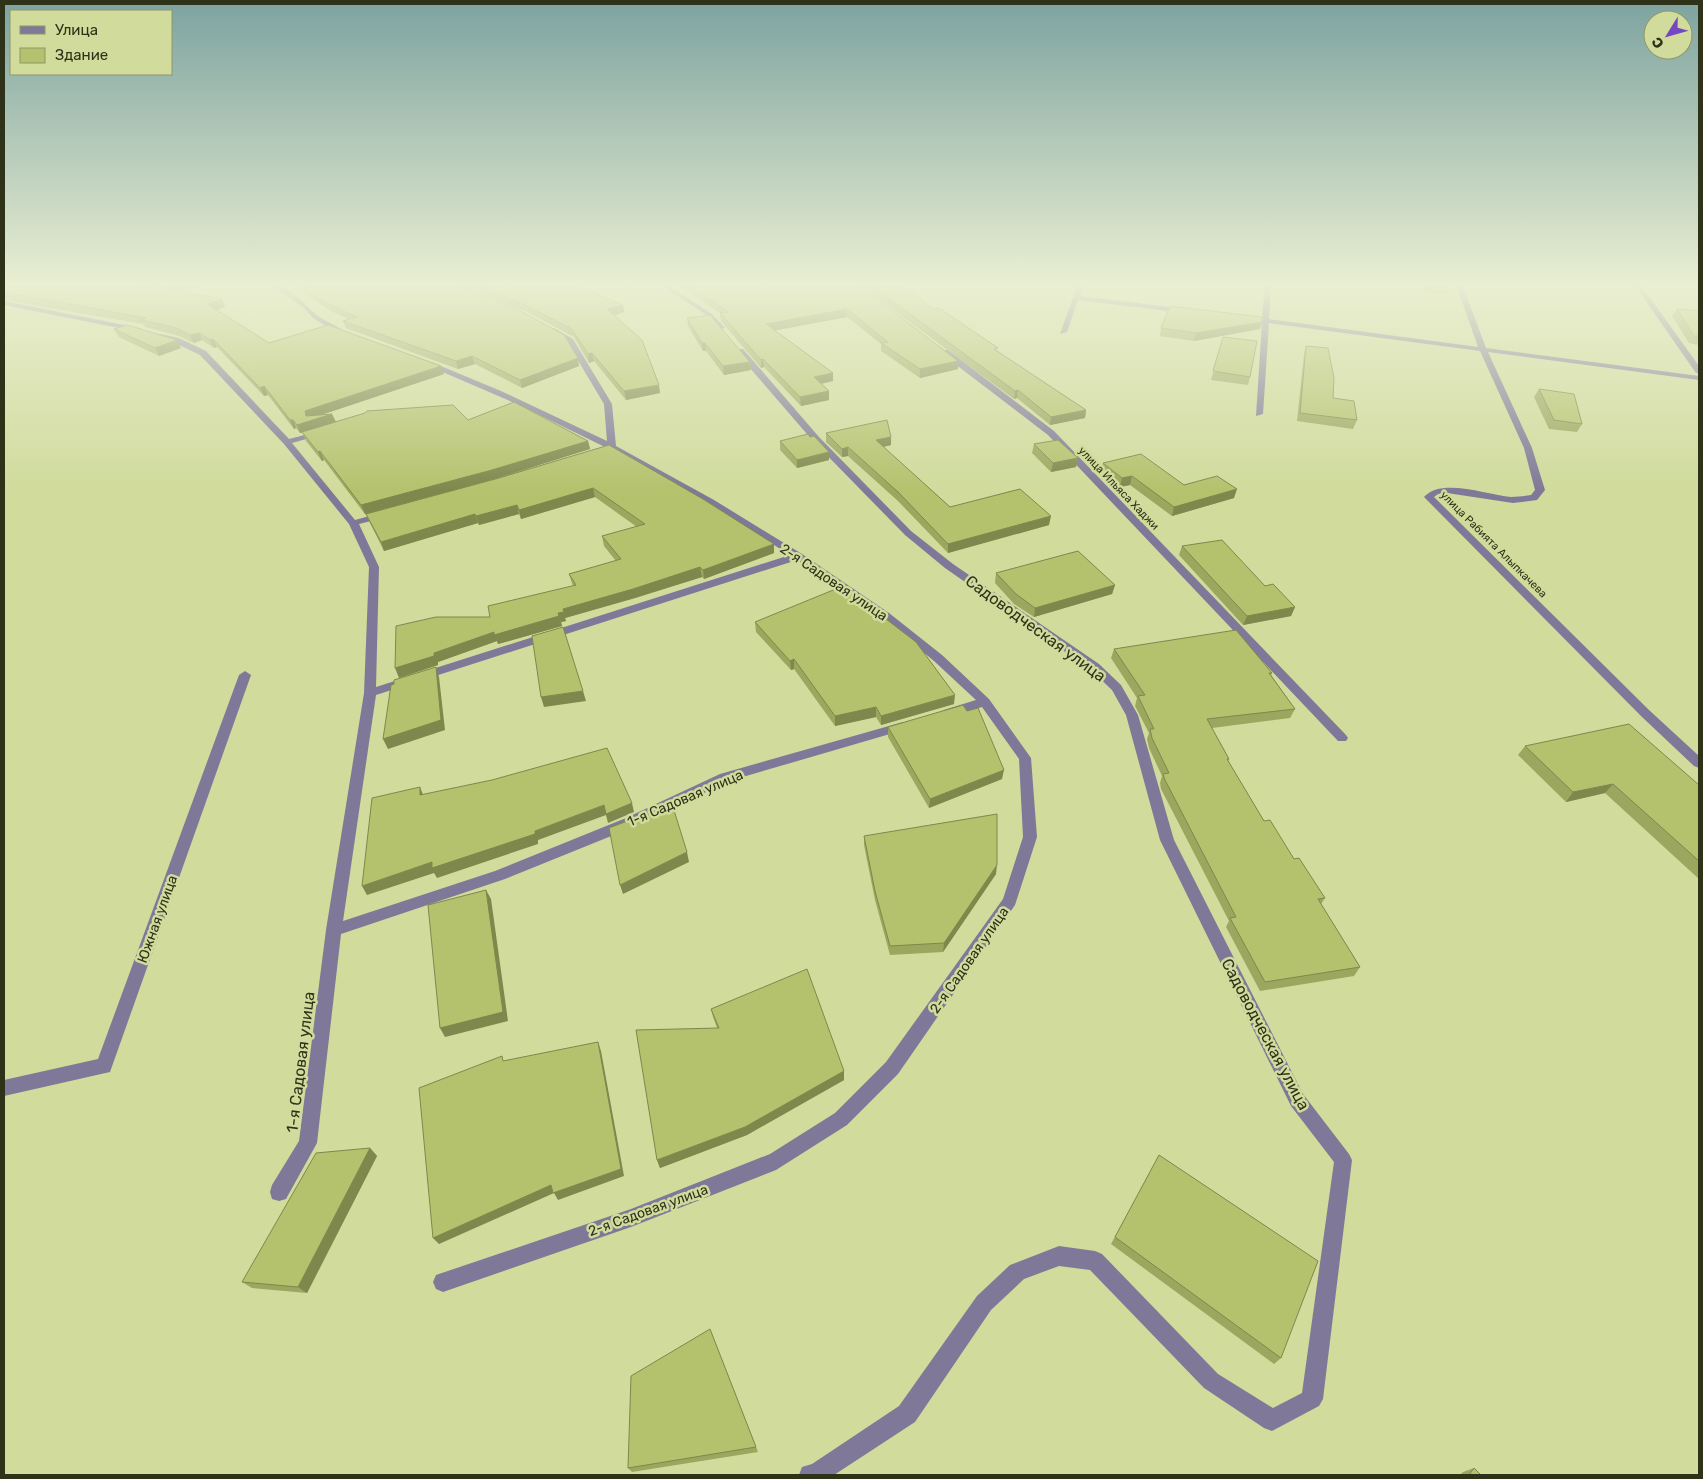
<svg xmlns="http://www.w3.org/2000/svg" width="1703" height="1479" viewBox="0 0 1703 1479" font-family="Rubik,sans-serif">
<rect width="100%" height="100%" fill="#d0db9c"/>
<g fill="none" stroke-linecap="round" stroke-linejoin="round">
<!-- minor -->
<path fill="#807898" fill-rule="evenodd" d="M270 284C289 284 304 305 318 316 326 322 337 325 345 332L338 334 313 318 303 307Z
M659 284H666L712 314 725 328 718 330 708 316Z
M1078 284H1084L1080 296 1185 309 1188 311 1185 313 1078 300 1067 332 1060 334Z
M1265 284H1271L1269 319 1478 347 1456 284H1462L1486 348 1699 376V380L1488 352 1532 448 1545 490 1537 500 1513 503 1447 493 1438 494 1434 497 1649 710 1699 756V768L1694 766 1641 716 1424 497C1441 477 1488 495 1511 497 1518 497 1525 496 1531 495L1535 490 1524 448 1480 351 1269 323 1263 414 1256 416 1262 322 1242 318 1245 316 1262 318Z
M1634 284H1640L1699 366V373H1696Z
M4 301 139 328 143 330 139 332 4 305Z
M548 328H554L573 339 612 404 616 446 714 500 802 554 889 613 942 655 989 699 1031 758 1037 837 1015 905 898 1074 847 1125 776 1170 631 1227 443 1292 436 1289 433 1282 436 1275 631 1209 770 1154 835 1113 886 1062 1003 899 1023 837 1019 759 982 707 948 717 944 716 942 713 944 710 976 700 934 661 881 617 797 560 376 695 343 921 495 871 626 818 720 774 903 722 909 726 907 729 729 781 636 826 505 879 341 934 317 1143 286 1199 279 1201 272 1199 270 1192 272 1185 299 1141 326 930 364 693 369 567 349 524 284 444 200 355 173 342 156 336 160 334 179 338 206 351 289 439 324 430V434L292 443 355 520 384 512 389 515 387 517 359 524 379 567 376 687 790 555 708 504 609 449 519 405 424 364 431 362 501 391 607 441 604 404 567 342 548 332Z
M737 349H743L819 437 911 531 953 564 1099 664 1121 685 1138 715 1174 840 1303 1094 1349 1154 1352 1160 1323 1399 1319 1406 1272 1431 1264 1428 1204 1388 1090 1270 1059 1266 1024 1279 991 1310 915 1422 834 1475H799L802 1467 812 1464 899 1406 977 1296 1010 1265 1059 1246 1095 1251 1102 1254 1218 1374 1273 1408 1302 1393 1334 1162 1291 1106 1160 840 1126 715 1112 690 1091 670 945 568 905 535 813 441 737 353Z
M942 350H948L1054 431 1346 735 1348 738 1346 741H1338L1048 435 942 354Z
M245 671 251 675 110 1072 4 1096V1080L98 1059 239 675Z"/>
</g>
<!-- wall -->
<path fill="#9ba75e" d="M4 284H207L183 292 222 299 225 307 216 310 269 343 444 374 324 414H332L336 422 468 420 588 441 590 449 497 478 609 445 774 553 704 579 702 577 635 598 565 618 566 621 561 622 562 626 498 644 497 641 438 662V665L399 678 490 617 573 586 569 574 616 561 604 546 602 536 637 527 595 497 521 519 519 514 479 525 478 523 384 551 370 523 366 514H365L324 460 322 461 306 441 303 433H300L296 428 294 429 268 395 264 396 217 347 214 348 202 340 194 343 179 336 145 327 143 324 4 300Z
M294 284H453L579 366 522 388 475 364 458 369 346 328 343 321 348 319 331 311 305 294 304 290Z
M454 284H572L623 305 624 312 614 316 660 393 626 400 594 361 589 363 574 337 525 311Z
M617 284H636L623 288Z
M676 284H857L958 361V369L920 378 881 351V344L847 317 775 330 833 373V381L821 384 829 391V400L801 406 764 367 761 368 721 321 720 313Z
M858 284H902L933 309 1086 410 1085 418 1050 425 1017 398 1014 399Z
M1422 284H1450V287L1447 295 1422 292Z
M1677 309 1699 311V345L1689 343 1672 316Z
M687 318 750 362 751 370 724 375 706 351H703L688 326Z
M1161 328 1260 329 1194 341 1160 336Z
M114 329 181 348 159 356 119 337Z
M1223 337 1250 377 1248 385 1211 380Z
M1306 346 1333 398 1357 420 1353 429 1297 421 1304 354Z
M1539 389 1582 424 1577 432 1549 429 1534 397Z
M826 433 891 445 883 447 950 507 1049 525 948 553 898 501 848 456 842 457 826 442Z
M780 441 829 460 797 468 780 450Z
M1034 444 1078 458 1076 467 1051 472 1032 453Z
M1103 463 1234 498 1172 516 1130 485 1120 487 1101 472Z
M1182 546 1265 586 1295 607 1291 616 1243 625 1179 555Z
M996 573 1115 585 1112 594 1034 617 1014 604 995 583Z
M755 622 954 704 881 725 876 717 835 726 794 669 791 670 756 632Z
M1114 649 1272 673 1271 675 1295 709 1290 718 1212 728 1229 759 1228 761 1264 821 1325 898 1321 904 1360 967 1354 976 1260 991 1226 927 1229 921 1161 789 1160 783 1162 776 1149 748 1147 739 1149 733 1135 706 1137 698 1111 658Z
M967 711 1002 779 929 808 888 737V727Z
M1525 746 1699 785V879L1605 793 1566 802 1518 755Z
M864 836 996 874 943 952 890 955 875 900 864 845Z
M711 1009 844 1080 747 1135 660 1168 657 1160 717 1028 713 1017Z
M370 1148 377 1156 307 1293 252 1288 242 1282Z
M1159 1155 1281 1358 1274 1364 1111 1244Z
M710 1329 758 1452 632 1472 628 1468Z
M1474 1468 1481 1475H1460L1463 1472Z"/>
<!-- shaded-wall -->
<path fill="#7e884c" d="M4 284H16L4 289Z
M181 284H207L170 296 167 289Z
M623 284H636L623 288Z
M222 299 225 307 210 312 207 304Z
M623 305 624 312 608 317 607 309Z
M847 309V317L767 332 766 324Z
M1262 322 1260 329 1194 341 1196 333Z
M199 333 202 340 194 343 190 335Z
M213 339 217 347 214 348 210 340Z
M177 340 181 348 159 356 155 348Z
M702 343H705L706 351H703Z
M592 353 594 361 589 363 588 354Z
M472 356 475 364 458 369 456 361Z
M578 358 579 366 522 388 520 380Z
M763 359 764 367 761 368V360Z
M958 361V369L920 378V369Z
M750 362 751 370 724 375 723 366Z
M441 366 444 374 309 419 332 414 336 422 300 433 297 425 306 416 305 411Z
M833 373V381L814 385V377Z
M659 385 660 393 626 400 624 391Z
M264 386 268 395 264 396 260 388Z
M1018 390 1017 398 1014 399 1015 391Z
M829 391V400L801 406 800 397Z
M1086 410 1085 418 1050 425 1051 417Z
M290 420H293L296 428 294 429Z
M891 437V445L875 449 876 440Z
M588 441 590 449 494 479 365 514 361 505Z
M848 447V456L842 457V449Z
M320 451 324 460 322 461 318 452Z
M829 452V460L797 468V460Z
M1078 458 1076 467 1051 472 1053 463Z
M1132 476 1130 485 1120 487 1122 478Z
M593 488 595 497 521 519 519 510Z
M1237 489 1234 498 1172 516 1174 507Z
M517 505 519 514 479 525 476 516Z
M475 514 478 523 384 551 381 542Z
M1051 516 1049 525 948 553V544Z
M774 544V553L704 579 703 570Z
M700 567 702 577 635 598 565 618 566 621 561 622 562 626 498 644 497 641 438 662V665L399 678 395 668 434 653 494 632 558 613 563 609Z
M1115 585 1112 594 1034 617 1035 608Z
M1295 607 1291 616 1243 625 1247 616Z
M794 659V669L791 670 790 661Z
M436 667 439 677 445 730 388 749 383 739Z
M583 691 586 701 544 707 541 697Z
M955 695 954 704 881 725V716Z
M876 707V717L835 726V716Z
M1004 770 1002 779 929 808 930 799Z
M1613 784 1605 793 1566 802 1573 792Z
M420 787 424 797 420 795Z
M632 803 634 812 608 823 606 815 538 840V844L437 878 434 873 367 895 362 886 432 862 535 831 604 805Z
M687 852 689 862 623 894 620 885Z
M997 865 996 874 943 952 944 943Z
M486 890 491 899 508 1021 445 1037 440 1028Z
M598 1042 601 1051 624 1176 558 1200 554 1193 439 1244 433 1238Z
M844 1071V1080L747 1135 660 1168 657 1160Z
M370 1148 377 1156 307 1293 298 1287Z"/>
<!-- building -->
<path fill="#b4c26d" stroke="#7e884c" d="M11 284H125L151 289 156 285 153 284H181L167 289 222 299 207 304 269 343 328 325 441 366 305 411 306 416 332 414 297 425 293 420H290L264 386 260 388 213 339 210 340 199 333 190 335 176 328 141 320 146 318 4 292V288Z
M302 284H453L517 309 564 335 578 358 520 380 472 356 456 361 343 321 357 317 328 304 302 286 305 285Z
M471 284H572L623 305 607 309 642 340 659 385 624 391 592 353 588 354 572 329 523 304Z
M686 284H857L958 361 920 369 881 343 888 342 847 309 766 324 833 373 814 377 829 391 800 397 763 359 761 360 720 313 729 312Z
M869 284H902L933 309 939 308 998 348 994 349 1086 410 1051 417 1018 390 1015 391Z
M1425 284H1450V287Z
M1170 306 1262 317V322L1196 333 1161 328Z
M1677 309 1699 311V336H1694Z
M710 315 750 362 723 366 705 343H702L687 318Z
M127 325 177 340 155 348 114 329Z
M1223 337 1257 341 1250 377 1213 371Z
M1306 346 1328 348 1334 378 1333 398 1354 401 1357 420 1300 413Z
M1539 389 1574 394 1582 424 1554 420Z
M514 402 588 441 492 470 361 505 320 451 318 452 302 432 365 413 367 411 453 405 468 420Z
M887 420 891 437 876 440 950 507 1020 489 1051 516 948 544 898 492 848 447 842 449 826 433Z
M808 434 810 437 814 436 829 452 797 460 780 441Z
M1058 440 1078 458 1053 463 1034 444Z
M609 445 703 499 774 544 703 570 700 567 633 589 563 609 564 612 558 613 559 616 494 635V632L434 653V656L395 668 396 626 436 617H490L488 606 576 585 569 574 621 559 602 536 645 524 593 488 519 510 517 505 476 516 475 514 381 542 366 514 499 478Z
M1141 454 1184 485 1217 476 1237 489 1174 507 1132 476 1122 478 1103 463Z
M1222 540 1265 586 1273 584 1295 607 1247 616 1182 546Z
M1078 551 1115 585 1035 608 1016 594 996 573Z
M843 586 916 642 955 695 881 716 876 707 835 716 794 659 790 661 755 622Z
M563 627 583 691 541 697 532 636Z
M1236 630 1272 673H1269L1295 709 1207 719 1229 759H1227L1264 821 1270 820 1294 859 1299 858 1325 898 1318 899 1360 967 1265 982 1230 918 1236 917 1165 780 1163 774 1169 773 1152 738 1150 729H1154L1138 696 1145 695 1114 649Z
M436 667 441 720 383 739 391 685 394 684V680Z
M963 705 967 711 978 708 1004 770 930 799 888 727Z
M1629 724 1699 785V861L1613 784 1573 792 1525 746Z
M607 748 632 803 606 814 604 805 535 831V834L432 868V862L362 886 372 798 420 787V795L492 780Z
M672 804 687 852 620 885 609 828 638 817 639 819Z
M997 814V865L944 943 890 946 875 891 864 836Z
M486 890 503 1012 440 1028 428 905Z
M807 969 844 1071 745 1127 657 1160 636 1030 719 1028 711 1009Z
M598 1042 621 1169 553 1193 551 1185 433 1238 419 1088 502 1056 503 1061Z
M370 1148 298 1287 242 1282 316 1153Z
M1159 1155 1318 1261 1281 1358 1115 1237Z
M710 1329 756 1447 628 1468 631 1376Z
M1474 1468 1481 1475H1469Z"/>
<!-- sky -->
<linearGradient id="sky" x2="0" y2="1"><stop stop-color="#7da3a0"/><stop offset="0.58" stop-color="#eaefd2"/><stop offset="1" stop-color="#eaefd2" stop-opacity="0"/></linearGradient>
<rect width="1703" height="491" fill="url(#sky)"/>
<g text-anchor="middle" stroke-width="5" stroke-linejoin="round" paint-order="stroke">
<!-- far-street labels -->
<g font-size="11" fill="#2e3218" stroke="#d0db9c">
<text transform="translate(1119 488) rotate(46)" y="4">улица Ильяса Хаджи</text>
<text transform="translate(1494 544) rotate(45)" y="4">улица Рабията Алыпкачева</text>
</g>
<!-- street labels -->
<g font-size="14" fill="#2e3218" stroke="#d0db9c">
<text transform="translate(834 582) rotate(34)" y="5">2-я Садовая улица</text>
<text transform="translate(685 798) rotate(-23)" y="5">1-я Садовая улица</text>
<text transform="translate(157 919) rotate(-70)" y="5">Южная улица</text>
<text transform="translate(969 960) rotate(-55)" y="5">2-я Садовая улица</text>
<text transform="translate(648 1210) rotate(-20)" y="5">2-я Садовая улица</text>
</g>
<!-- near-street labels -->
<g font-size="16" fill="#2e3218" stroke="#d0db9c">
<text transform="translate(1036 628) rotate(36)" y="6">Садоводческая улица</text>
<text transform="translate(1266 1034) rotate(62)" y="6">Садоводческая улица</text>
<text transform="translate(300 1062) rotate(-83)" y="6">1-я Садовая улица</text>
</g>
</g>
<!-- border -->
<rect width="1703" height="1479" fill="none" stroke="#2e3218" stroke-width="10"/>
<!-- legend -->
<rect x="10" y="10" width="162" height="65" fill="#d0db9c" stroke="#8f9767"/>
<rect x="20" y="26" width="25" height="8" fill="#807898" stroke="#8f9767"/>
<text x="55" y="35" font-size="15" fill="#2e3218">Улица</text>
<rect x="20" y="48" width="25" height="15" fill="#b4c26d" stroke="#8f9767"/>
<text x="55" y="60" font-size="15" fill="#2e3218">Здание</text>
<!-- north arrow -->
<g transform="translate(1668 35) rotate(233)"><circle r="24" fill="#d0db9c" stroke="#8f9767"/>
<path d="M0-4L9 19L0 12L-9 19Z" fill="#7448c0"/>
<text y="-8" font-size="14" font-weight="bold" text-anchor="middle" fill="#2e3218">С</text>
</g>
</svg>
